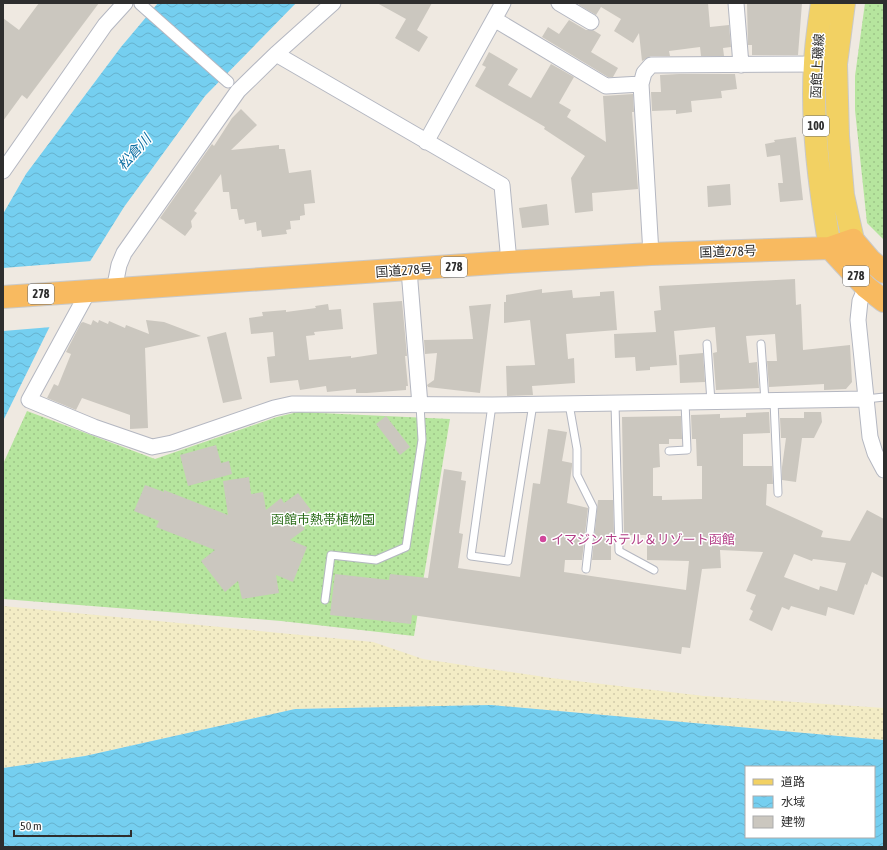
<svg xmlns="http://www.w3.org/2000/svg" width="887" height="850" viewBox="0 0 887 850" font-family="'Asap Condensed','Noto Sans JP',sans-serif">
<defs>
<pattern id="grass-dots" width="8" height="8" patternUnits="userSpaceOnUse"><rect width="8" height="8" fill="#b6e59e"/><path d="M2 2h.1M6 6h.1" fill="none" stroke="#9dc588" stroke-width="1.8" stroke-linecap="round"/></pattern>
<pattern id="sand-dots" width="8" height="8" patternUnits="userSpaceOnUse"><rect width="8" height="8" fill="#f3ecc5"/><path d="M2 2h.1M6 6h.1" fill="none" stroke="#d1cbaa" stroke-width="1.8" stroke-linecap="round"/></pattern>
<pattern id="water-waves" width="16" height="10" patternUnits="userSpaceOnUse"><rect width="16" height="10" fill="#75cff0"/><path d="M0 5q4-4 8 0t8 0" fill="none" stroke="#66b2ce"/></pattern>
</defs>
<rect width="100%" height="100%" fill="#efe9e1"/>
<!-- grass -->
<path fill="url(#grass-dots)" d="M865 3H884V240L867 223 855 110V76Z
M27 411 155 459 277 417 298 412 450 419 414 636 281 621 3 599V464Z"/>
<!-- sand -->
<path fill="url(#sand-dots)" d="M3 606 373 642 423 659 551 678 704 696 884 708V740L491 705 295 709 85 756 3 768Z"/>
<!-- water -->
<path fill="url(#water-waves)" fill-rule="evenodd" d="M158 3H296L205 96 124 207 51 324 3 421V214L26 174 121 47Z
M491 705 884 740V847H3V768L85 756 295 709ZM746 767H874V837H746Z"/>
<!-- pier -->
<path fill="#efe9e1" d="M92 261 52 327 3 331V268Z"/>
<!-- building -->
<path fill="#cbc7bf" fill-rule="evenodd" d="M39 3H99L27 99 22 95 3 121V18L19 30Z
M377 3H432L417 30 428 37 419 52 395 38 406 19Z
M580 3H708L710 27 729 25 731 47 723 48 724 56H701L700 47 669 51 670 56H651L642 61 639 33 633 43 614 31 621 19 601 7 596 15 579 5Z
M747 3H802L798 55H752V45H748Z
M569 20 586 30H593L601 35 591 52 618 68 613 77H608L542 37 548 27 559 34Z
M489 52 518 69 508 85 531 98 551 64 574 77 559 103 571 110 567 117 606 142 603 96 633 94 634 112H632L638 189 592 193 593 211 575 213 571 178 585 156 544 129 545 127 475 86 486 67 482 65Z
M679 74H735L737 89 721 91 722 98 691 101 692 112 676 114V110L652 111 651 92H661L660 75Z
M241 109 257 125 231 150 279 145V149H285L289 173 311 170 315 203 304 204 305 215 300 216V220L290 221 291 229 286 230 287 234 262 237 261 230 257 231 256 222 245 224 244 219 239 220 237 209H231L229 192H223L221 174 194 211 197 213 191 221 192 227 185 236 160 218 212 144 214 146 232 118Z
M796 137 803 200 780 202 778 183H783L780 155 767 157 765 144 775 142 774 140Z
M730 184 731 205 708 207 707 186Z
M547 204 549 225 522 228 519 208Z
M795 279 796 305 801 304 803 350 850 345 852 382 846 389 824 390V384L769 387 767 361H777L775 334 746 336 749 363 757 362 759 388 716 390 713 353 717 352 715 327 674 331 677 365 650 367V370L636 371 635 357 615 358 614 334 656 332 654 311 661 310 659 286Z
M542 289V293L572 290 573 298 600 296V292L614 291 617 330 566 334 568 359 574 358 575 383 532 386 533 395 507 396 506 366 535 365 530 320 504 323V302H506V295Z
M402 301 407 356H405L408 386H406V390L367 393H356V389L327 392 326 386 300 390 298 380 270 383 267 357 275 356 273 332 251 334 249 318 263 316 262 312 286 310V312L316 308 315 306 328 304 329 310 341 309 343 329 314 332 315 335 306 336 309 360 351 356V358L377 354 373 303Z
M491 304 480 393 428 387 427 385 434 380 437 353 425 354 424 340 473 339 469 306Z
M93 320 98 323 99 320 108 324 109 321 125 328 126 325 149 334 146 320 164 322 201 336 145 348 148 428 130 429V415L82 398 76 410 47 398 54 384 58 386 71 354 66 352 81 323 83 322 91 325Z
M226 332 242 399 223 403 207 337Z
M703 353 705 382 680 383 679 355Z
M769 412 770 433 743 434V466H772L773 484H767L766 505 823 531 821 537 850 541 867 510 884 519V578L872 572 867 585 865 584 854 615 828 607 826 616 791 606 789 610 782 607 772 631 749 620 753 611 750 609 756 595 746 591 763 552 720 550 721 568 702 569 690 648 682 647 681 654 412 615 411 624 330 615 335 574 389 580 390 574 428 578 444 469 462 472 461 480 466 481 459 533 463 534 458 568 520 577 533 483 540 484 548 429 567 432 562 461 572 463V466L567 503 588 508 582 560H565L564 572 686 590 689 561 647 560V535H624L622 417 681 416 682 439H669V444H659L660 467 653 468V496H662V500L702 499V466H697L696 439H692L691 415 720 414V418L746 417V413ZM794 554 812 561 813 559 846 563 837 591 820 586 819 590 784 577Z
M804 412H821L822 422 814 438H802L796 482 782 480V467L786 438H781L780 418H804Z
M386 416 410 447 400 455 376 424Z
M216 445 221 463 229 461 232 474 188 486 180 455Z
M249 477 251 494 263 492 266 510 281 498 284 503 298 493 311 510 298 520 305 529 290 540 307 547 293 582 276 575 279 593 242 599 238 581 225 592 201 561 215 550 156 527 159 521 134 511 145 485 164 492V490L228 515 223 481Z
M598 500H613L614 535 611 536V560H592Z"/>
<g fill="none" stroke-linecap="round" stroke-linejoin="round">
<defs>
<path id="service" d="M707 344 711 402
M761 344 765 401
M866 399 884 397
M774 401 778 493
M569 404 577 449V475L593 507 586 569
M615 404 619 551 654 570
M492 405 471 556 508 561 533 404
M669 451 687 450 685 402
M325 600 331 555 376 560 406 547 422 440 420 405"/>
<path id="pedestrian" d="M140 4 228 82"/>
<path id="minor" d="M559 3 591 22
M736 3 741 65
M494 19 606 86 641 84 644 73 651 65 823 64
M276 54 502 185 509 262
M641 84 651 254
M426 142 503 3
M3 171 105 25 125 3
M409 270 420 405
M866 287 860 301 858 320 870 437 875 453 884 470
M114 290 119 265 124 253 238 91 276 54 333 3
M88 292 29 400 94 427 152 447 172 443 274 408 292 404 492 405 866 399"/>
<path id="primary" d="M822 3C819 23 816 43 815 63 811 125 820 188 830 248
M844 3 836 64 838 136 843 195 853 240"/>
<path id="trunk" d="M830 248 866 287 884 301
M3 297 509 262 651 254 830 248 853 240 870 260 884 272"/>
</defs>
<!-- service casing -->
<use href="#service" stroke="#b4b7c1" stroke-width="9"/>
<!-- pedestrian casing -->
<use href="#pedestrian" stroke="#b4b7c1" stroke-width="13"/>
<!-- minor casing -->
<use href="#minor" stroke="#b4b7c1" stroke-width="17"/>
<!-- primary casing -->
<use href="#primary" stroke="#c9c9c9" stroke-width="24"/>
<!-- trunk casing -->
<use href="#trunk" stroke="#c9c9c9" stroke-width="24"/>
<!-- service -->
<use href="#service" stroke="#fff" stroke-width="7"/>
<!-- pedestrian -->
<use href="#pedestrian" stroke="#fff" stroke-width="11"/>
<!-- minor -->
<use href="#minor" stroke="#fff" stroke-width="15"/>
<!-- primary -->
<use href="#primary" stroke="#f2d163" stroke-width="22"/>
<!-- trunk -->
<use href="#trunk" stroke="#f8ba60" stroke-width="22"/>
</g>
<!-- markers -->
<circle fill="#d1479c" stroke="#fff" stroke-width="1.5" cx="543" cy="539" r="4"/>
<g text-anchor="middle" stroke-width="3" stroke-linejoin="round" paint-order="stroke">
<!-- shield labels -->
<g fill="#fff" stroke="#6d6d6d" stroke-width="1">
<rect x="803" y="116" width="26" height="20" rx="3"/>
<rect x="441" y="257" width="26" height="20" rx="3"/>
<rect x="843" y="266" width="26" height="20" rx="3"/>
<rect x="28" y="284" width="26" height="20" rx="3"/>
</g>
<g font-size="12" font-weight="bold" fill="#2e2e2e">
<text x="816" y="130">100</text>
<text x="454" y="271">278</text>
<text x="856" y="280">278</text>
<text x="41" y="298">278</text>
</g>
<!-- street labels -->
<g font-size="13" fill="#2e2e2e" stroke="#fff">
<text transform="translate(817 66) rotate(-87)" y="5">函館上磯線</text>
<text transform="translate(728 251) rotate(-2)" y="5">国道278号</text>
<text transform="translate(404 270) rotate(-4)" y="5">国道278号</text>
</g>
<!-- park labels -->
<g font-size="13" fill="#2c6e1b" stroke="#fff">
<text x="323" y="524">函館市熱帯植物園</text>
</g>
<!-- hotel labels -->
<g font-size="13" fill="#b23c85" stroke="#fff" text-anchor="start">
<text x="551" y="544">イマジン ホテル＆リゾート函館</text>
</g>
<!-- water labels -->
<g font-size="14" font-style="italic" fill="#0d6fa3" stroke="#fff">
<text transform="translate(134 152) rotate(-48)" y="5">松倉川</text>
</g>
</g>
<!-- border -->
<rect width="887" height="850" fill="none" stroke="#2e2e2e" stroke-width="8"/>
<!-- legend -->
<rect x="745" y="766" width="130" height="72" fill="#ffffff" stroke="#ababab"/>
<rect x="753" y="779" width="20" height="6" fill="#f2d163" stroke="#ababab"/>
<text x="781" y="786" font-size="12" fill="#2e2e2e">道路</text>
<rect x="753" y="796" width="20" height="12" fill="url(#water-waves)" stroke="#ababab"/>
<text x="781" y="806" font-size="12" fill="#2e2e2e">水域</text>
<rect x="753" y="816" width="20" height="12" fill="#cbc7bf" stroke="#ababab"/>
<text x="781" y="826" font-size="12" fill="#2e2e2e">建物</text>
<!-- scale -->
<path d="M14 830v6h117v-6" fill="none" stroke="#2e2e2e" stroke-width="2"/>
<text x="20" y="830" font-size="12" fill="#2e2e2e" stroke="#ffffff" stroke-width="3" paint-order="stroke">50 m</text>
</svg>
